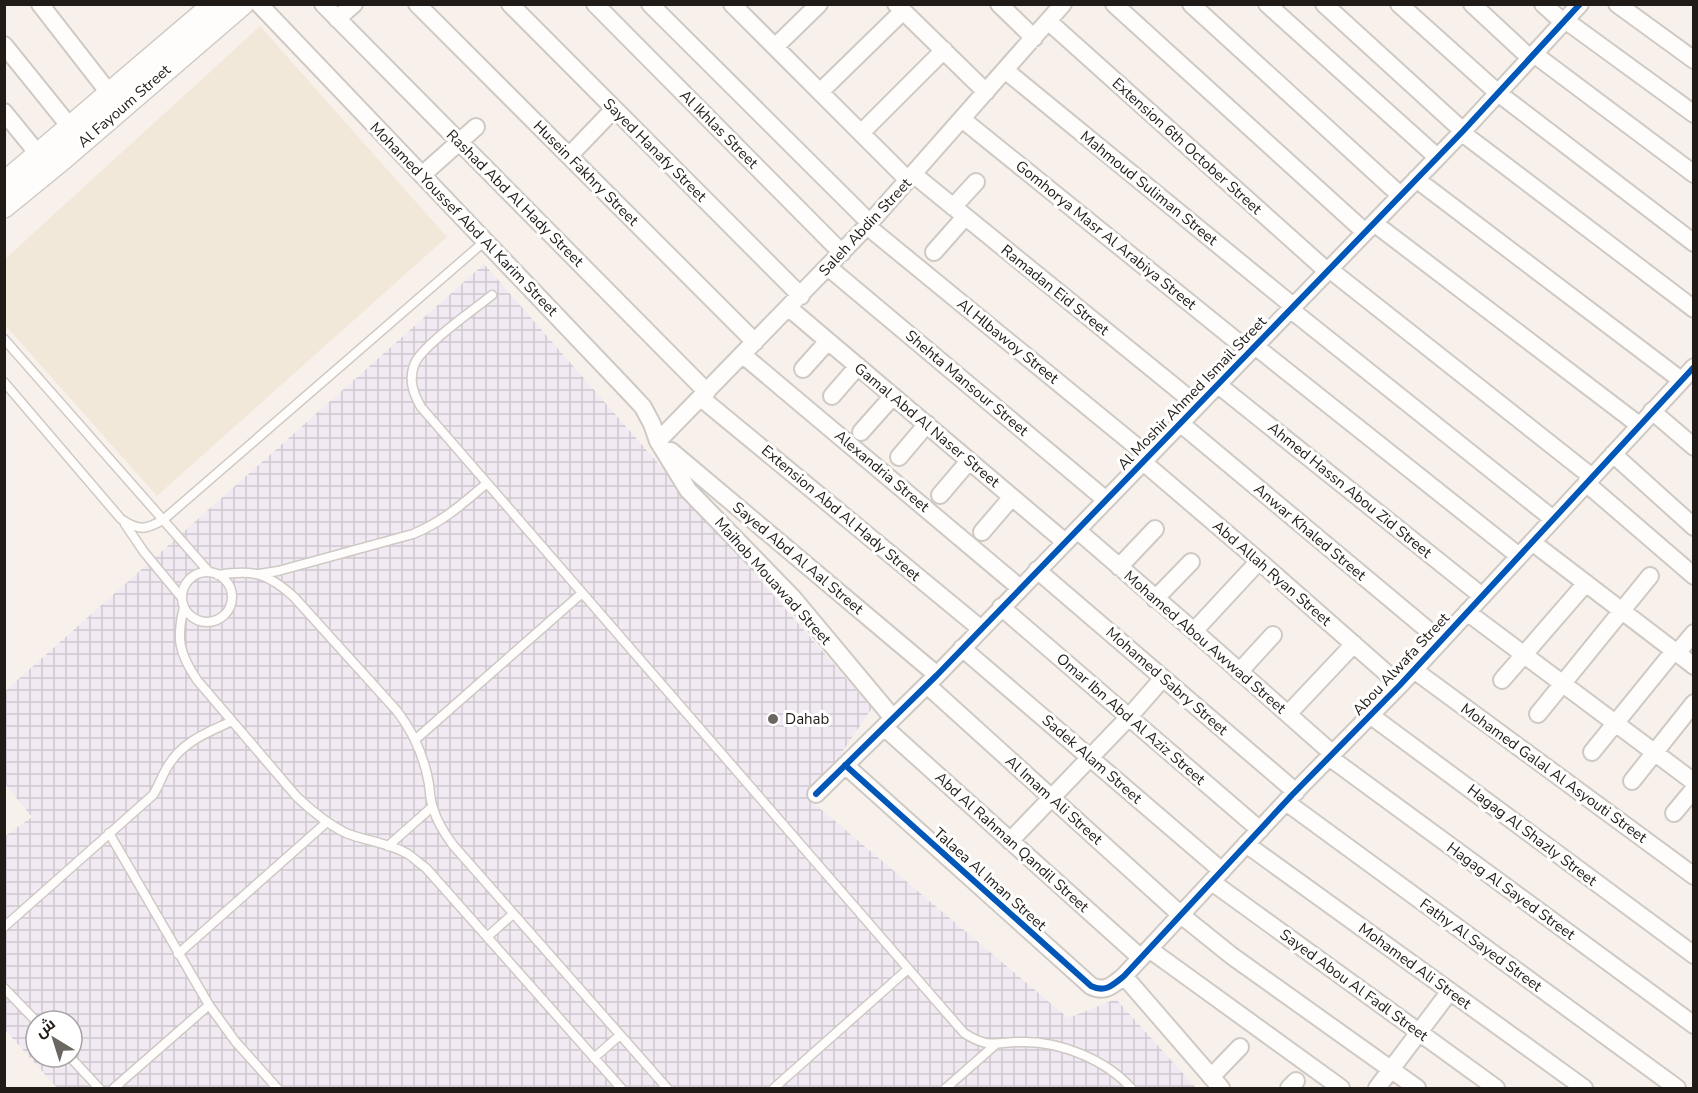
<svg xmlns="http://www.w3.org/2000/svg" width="1698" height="1093" viewBox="0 0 1698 1093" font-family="'Nunito Sans',Cairo,sans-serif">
<defs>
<pattern id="industrial-grid" width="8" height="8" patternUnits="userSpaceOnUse" patternTransform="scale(1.5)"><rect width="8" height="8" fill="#f2eaf3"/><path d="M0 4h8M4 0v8" fill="none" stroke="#cfc8d0"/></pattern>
</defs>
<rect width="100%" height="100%" fill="#f8f1eb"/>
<!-- industrial -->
<path fill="url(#industrial-grid)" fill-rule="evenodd" d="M484 264 872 708 810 800 1068 1018 1116 999 1196 1088H57L5 1030V836L32 817 5 784 4 692ZM36 1021H72V1057H36Z"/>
<!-- education -->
<path fill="#f1e8da" d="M260 26 447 237 157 496 5 325V259Z"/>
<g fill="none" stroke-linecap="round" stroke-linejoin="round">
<defs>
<path id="service" d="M492 295C475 309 423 345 415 363 408 379 413 393 421 407L964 1033C989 1049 994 1042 1022 1042 1060 1041 1106 1060 1131 1088
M4 339 209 572
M4 382 121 519C139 531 145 530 163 520L485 241
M125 524 144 552 182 598
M182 597a25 25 0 1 1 50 0a25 25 0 1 1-50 0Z
M259 574 278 571 413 534C444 521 461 505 486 484
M218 575C252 569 268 573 294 597L397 711C414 733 424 756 429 784 430 792 430 800 433 808 437 822 444 833 453 845L667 1088
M184 607C176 639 179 653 197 680L297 797C312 811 327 824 346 833 366 841 389 843 408 854 414 858 420 864 426 868L621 1088
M416 739 581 594
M109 833 209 1005 235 1041 277 1088
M388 846 432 807
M4 927 153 795C159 786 162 775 168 766 183 741 207 733 232 721
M487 937 513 914
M178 954 327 822
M4 988 36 1021
M70 1057 99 1088
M594 1058 620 1035
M114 1088 209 1005
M774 1088 908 969
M946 1088 995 1045"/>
<path id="minor" d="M40 4 110 94
M259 4 630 393 643 407 652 424 658 441 688 490 792 597 893 718
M323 4 707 392
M417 4 755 342
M510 4 801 296
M595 4 842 253
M650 4 870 223
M732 4 908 180
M896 4 986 92
M999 4 1034 38
M1114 4 1365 232
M1191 4 1400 195
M1267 4 1437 157
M1324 4 1463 131
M1399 4 1498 93 1694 243
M1472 4 1530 58
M1543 4 1563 22
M1617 4 1694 60
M337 19 354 4
M1565 20 1694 114
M1048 21 1327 271
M4 45 71 128
M775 47 819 4
M1534 54 1694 174
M1005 70 1293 306
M820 92 903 11
M4 112 39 155
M962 119 1249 351
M1461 132 1694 309
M861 133 944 50
M569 156 614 109
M913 174 1197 405
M422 175 476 127
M1416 179 1681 380
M953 207 976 182
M1374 223 1639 425
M867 226 1148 456
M934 252 965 217
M828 267 1106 500
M1329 269 1592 477
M789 308 1065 542
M1290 309 1553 519
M1255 346 1519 556
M743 355 1020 588
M803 369 828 341
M1217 384 1482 596
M832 396 858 366
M701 398 981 629
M1652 411 1694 447
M1180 423 1441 641
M861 432 893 396
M658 441 867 226 1063 4
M671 451 937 675
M1613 454 1694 527
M899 457 927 424
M1142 461 1259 561 1400 685
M1586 483 1694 576
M940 495 969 461
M1077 530 1194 631 1333 754
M982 532 1012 497
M1532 542 1694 666
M1119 567 1155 529
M1037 570 1296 792
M1155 599 1191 562
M1001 607 1260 830
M1467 612 1694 782
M1194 631 1259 561
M962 648 1222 871
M1677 653 1694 633
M1414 670 1694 876
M1239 672 1273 635
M1502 680 1586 583
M927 685 1181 915 1232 956 1417 1088
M1288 714 1354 644
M1538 714 1650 576
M1370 715 1694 955
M884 727 1141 958
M1592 752 1674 651
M1329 757 1694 1025
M845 765 1091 986C1105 993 1113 985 1124 976L1292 795 1400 685 1694 367
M1632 781 1694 703
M816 794 937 675 1463 131 1580 4
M1286 802 1677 1088
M1674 813 1694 789
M1010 841 1129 717 1163 678
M1246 844 1584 1088
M1212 882 1496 1088
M1149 949 1341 1088
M1124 976 1221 1088
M1211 1077 1240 1047
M1289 1088 1296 1081
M1377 1088 1450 991"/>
<path id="tertiary" d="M4 183 214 4
M4 207 64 158 243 4"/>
</defs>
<!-- service casing -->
<use href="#service" stroke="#cfc9c4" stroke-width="11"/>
<!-- minor casing -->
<use href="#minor" stroke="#cfc9c4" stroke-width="20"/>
<!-- tertiary casing -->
<use href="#tertiary" stroke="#cfc9c4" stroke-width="24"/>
<!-- service -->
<use href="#service" stroke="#fefdfc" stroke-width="8"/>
<!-- minor -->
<use href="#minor" stroke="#fefdfc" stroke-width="16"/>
<!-- tertiary -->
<use href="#tertiary" stroke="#fefdfc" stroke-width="21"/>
<defs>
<path id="cycleway" d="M845 765 1091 986C1105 993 1113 985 1124 976L1292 795 1400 685 1694 367
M816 794 937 675 1463 131 1580 4"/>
</defs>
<!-- cycleway casing -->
<use href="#cycleway" stroke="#fff" stroke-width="10"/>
<!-- cycleway -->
<use href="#cycleway" stroke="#0057b8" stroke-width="6"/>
</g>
<!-- markers -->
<circle fill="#6c6661" stroke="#fff" stroke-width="2" cx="773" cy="719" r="6"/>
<g text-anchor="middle" stroke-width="6" stroke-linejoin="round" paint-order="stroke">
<!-- street labels -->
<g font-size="15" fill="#201b16" stroke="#fff">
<text transform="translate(124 106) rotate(-41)" y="5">Al Fayoum Street</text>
<text transform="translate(719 129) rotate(45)" y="5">Al Ikhlas Street</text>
<text transform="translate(1187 146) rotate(42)" y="5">Extension 6th October Street</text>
<text transform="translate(655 150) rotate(45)" y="5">Sayed Hanafy Street</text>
<text transform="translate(586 173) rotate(45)" y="5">Husein Fakhry Street</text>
<text transform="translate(1149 188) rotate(39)" y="5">Mahmoud Suliman Street</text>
<text transform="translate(515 198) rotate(45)" y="5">Rashad Abd Al Hady Street</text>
<text transform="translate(464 219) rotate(46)" y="5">Mohamed Youssef Abd Al Karim Street</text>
<text transform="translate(865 227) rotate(-47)" y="5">Saleh Abdin Street</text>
<text transform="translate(1106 235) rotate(39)" y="5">Gomhorya Masr Al Arabiya Street</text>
<text transform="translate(1055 290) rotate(39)" y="5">Ramadan Eid Street</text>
<text transform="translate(1008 341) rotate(39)" y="5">Al Hlbawoy Street</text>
<text transform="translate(967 383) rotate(40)" y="5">Shehta Mansour Street</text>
<text transform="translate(1192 393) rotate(-46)" y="5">Al Moshir Ahmed Ismail Street</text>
<text transform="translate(927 425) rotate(40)" y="5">Gamal Abd Al Naser Street</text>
<text transform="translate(882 471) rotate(40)" y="5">Alexandria Street</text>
<text transform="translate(1350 490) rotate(39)" y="5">Ahmed Hassn Abou Zid Street</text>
<text transform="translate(841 513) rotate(40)" y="5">Extension Abd Al Hady Street</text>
<text transform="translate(1310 532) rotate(40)" y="5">Anwar Khaled Street</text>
<text transform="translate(798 558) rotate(40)" y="5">Sayed Abd Al Aal Street</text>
<text transform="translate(1272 573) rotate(41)" y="5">Abd Allah Ryan Street</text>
<text transform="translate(773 581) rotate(48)" y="5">Maihob Mouawad Street</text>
<text transform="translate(1205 642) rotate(41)" y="5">Mohamed Abou Awwad Street</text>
<text transform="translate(1401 664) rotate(-47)" y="5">Abou Alwafa Street</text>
<text transform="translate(1167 681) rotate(41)" y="5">Mohamed Sabry Street</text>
<text transform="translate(1131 719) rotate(41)" y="5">Omar Ibn Abd Al Aziz Street</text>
<text transform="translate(1092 759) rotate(41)" y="5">Sadek Alam Street</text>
<text transform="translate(1554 773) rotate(36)" y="5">Mohamed Galal Al Asyouti Street</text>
<text transform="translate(1054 800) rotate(42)" y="5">Al Imam Ali Street</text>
<text transform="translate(1532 835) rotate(37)" y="5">Hagag Al Shazly Street</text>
<text transform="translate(1012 842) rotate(42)" y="5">Abd Al Rahman Qandil Street</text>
<text transform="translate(990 879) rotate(42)" y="5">Talaea Al Iman Street</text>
<text transform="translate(1511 891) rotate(36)" y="5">Hagag Al Sayed Street</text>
<text transform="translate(1481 945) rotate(36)" y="5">Fathy Al Sayed Street</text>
<text transform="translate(1415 966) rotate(36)" y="5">Mohamed Ali Street</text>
<text transform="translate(1354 985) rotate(36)" y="5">Sayed Abou Al Fadl Street</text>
</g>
<!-- poi labels -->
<g font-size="15" fill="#201b16" stroke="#fff" text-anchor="start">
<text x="785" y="724">Dahab</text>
</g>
</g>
<!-- border -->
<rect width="1698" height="1093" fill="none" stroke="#201b16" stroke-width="12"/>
<!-- north arrow -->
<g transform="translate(54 1039) rotate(322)"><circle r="28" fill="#ffffff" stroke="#a6a4a2" stroke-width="1.5"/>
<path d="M0-4.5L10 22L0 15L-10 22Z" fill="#6c6661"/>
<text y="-9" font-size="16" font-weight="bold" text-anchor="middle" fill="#201b16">ش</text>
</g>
</svg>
